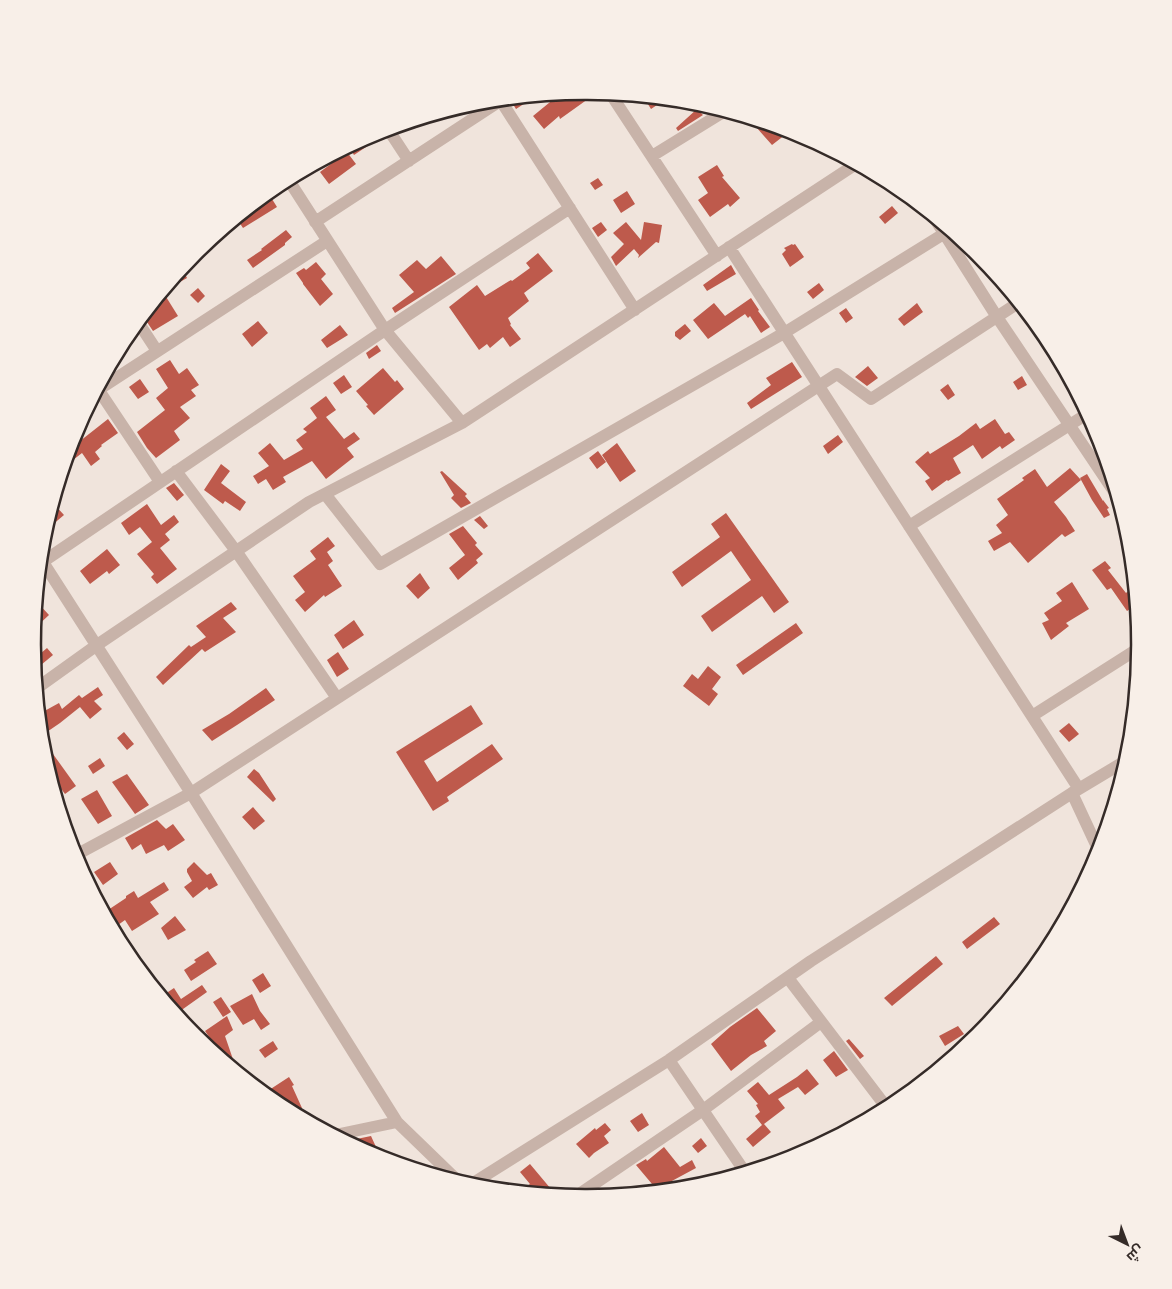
<svg xmlns="http://www.w3.org/2000/svg" width="1172" height="1289" viewBox="0 0 1172 1289" font-family="'Fira Sans Condensed',Cairo,sans-serif">
<rect width="100%" height="100%" fill="#f0e4dc"/>
<!-- building -->
<path fill="#be5a4c" d="M583 91 588 99 560 119 559 116 544 129 533 116 555 98 557 101 568 93Z
M536 96 516 109 511 101 516 98Z
M651 97 653 98 666 99 651 109 646 101Z
M697 109 703 115 678 131 676 128Z
M763 123 790 131 772 145 757 128Z
M375 133 378 139 354 155 349 147Z
M347 152 356 164 329 184 320 172Z
M717 165 724 176 722 177 740 198 730 207 728 204 710 217 698 200 708 193 698 177Z
M598 178 603 185 595 190 590 183Z
M627 191 635 204 621 213 613 200Z
M272 199 277 207 243 228 239 222 247 217 244 212 256 203 259 208Z
M892 206 898 213 885 224 879 217Z
M601 222 607 230 598 237 592 228Z
M626 222 641 240 644 222 662 225 659 243 656 242 638 258 639 255 634 249 616 266 611 257 624 244 613 233Z
M286 230 292 237 285 243V245L253 268 247 260 262 250 261 249Z
M792 244 793 245 795 244 804 257 790 267 782 254 786 250 784 248Z
M538 253 553 271 524 293 529 301 508 318 511 324 510 325 521 339 510 347 503 337 490 348 487 344 479 350 449 307 477 285 485 296 511 280 512 281 530 268 526 263Z
M441 256 456 274 395 313 392 308 414 292 399 275 417 260 426 269Z
M316 262 326 274 321 279 333 294 320 306 303 284V283L296 273 304 268 306 270Z
M731 265 736 274 707 291 703 285Z
M183 270 187 278 164 291 178 273Z
M819 283 824 290 813 299 807 292Z
M198 288 205 296 198 303 190 295Z
M163 292 178 316 153 331 143 316 159 306 156 300Z
M751 298 759 310 758 311 770 327 761 333 750 316 748 318 745 314 708 339 693 320 714 303 725 316Z
M917 303 923 312 904 326 898 319Z
M846 308 853 318 846 323 839 313Z
M258 321 268 333 252 347 242 334Z
M685 324 691 331 680 340 675 336V332Z
M340 325 348 335 327 348 321 340Z
M377 345 381 351 369 359 366 353Z
M170 360 179 374 187 368 199 385 191 390 196 396 180 407 190 418 174 431 180 440 156 458 147 448 137 432 165 410 156 398 168 388 156 369Z
M792 362 802 377 751 409 747 403 771 385 766 378Z
M868 366 878 378 867 386 855 377Z
M383 368 395 382 397 380 404 389 374 415 366 406 368 405 356 391Z
M344 375 352 387 341 394 333 383Z
M1022 376 1027 385 1018 390 1013 382Z
M140 379 149 392 138 399 129 387Z
M948 384 955 395 948 400 940 390Z
M326 396 336 410 326 417 344 439 354 432 360 439 347 448 354 457 326 479 312 461 283 477 286 482 273 490 266 479 258 484 253 476 269 466 258 453 270 443 284 460 303 449 296 440 307 432 303 429 317 418 310 408Z
M108 419 118 433 101 445 102 446 95 452 100 459 91 466 82 453 64 467 69 452 76 446 75 445Z
M995 419 1005 434 1009 432 1015 440 1002 449 1000 446 982 459 973 445 953 458 961 473 948 481 947 480 932 491 925 481 930 478 915 462 928 451 930 454 959 436 976 423 980 429Z
M838 435 843 442 828 454 823 446Z
M617 443 636 471 620 482 602 455Z
M598 451 606 462 597 469 589 458Z
M221 464 230 471 221 483 246 502 240 511 225 501 223 504 204 490Z
M1070 468 1081 480 1054 502 1066 517 1075 531 1065 537 1062 534 1028 563 1010 542 994 551 988 541 1002 533 996 525 1008 515 997 499 1024 480 1022 478 1035 469 1047 487Z
M442 471 467 494 465 496 471 503 461 508 451 498 454 495 440 472Z
M1087 474 1103 501V500L1109 508 1107 509 1110 515 1104 518 1092 500 1080 478Z
M174 483 184 495 177 501 166 488Z
M53 503 64 515 45 531Z
M147 504 161 525 174 515 179 522 165 534 170 540 160 548 177 569 157 584 151 577 154 574 137 554 152 542 140 527 129 535 121 523Z
M726 513 789 602 774 613 762 596 712 632 701 616 751 580 731 551 682 587 672 572 720 537 711 524Z
M480 516 488 526 484 529 474 520Z
M463 526 477 543 475 545 483 554 476 560 478 563 458 580 449 568 465 555 449 534Z
M328 537 335 546 327 552 333 561 328 565 342 586 325 597 324 595 305 612 295 600 305 592 293 576 316 559 310 551Z
M107 549 120 565 109 574 107 571 90 584 80 571Z
M1105 561 1111 568 1108 570 1126 593 1129 590 1135 598 1136 605 1127 611 1111 588 1107 590 1092 570Z
M420 573 430 588 418 599 406 586Z
M1072 582 1089 609 1066 623 1069 626 1051 640 1042 623 1049 620 1044 613 1062 601 1056 593Z
M37 602 49 615 34 629 35 615Z
M231 602 237 609 223 618 236 632 205 652 202 649 163 685 156 677 189 645 191 647 206 637 196 626Z
M354 620 364 635 343 649 334 635Z
M796 623 803 633 743 675 736 665Z
M47 648 53 655 35 670 34 659Z
M338 652 349 669 337 677 327 660Z
M708 666 721 677 712 689 718 694 709 706 683 686 692 674 698 679Z
M98 687 103 695 94 701 102 709 90 719 80 707 60 723 41 736 39 714 59 703 62 709 79 695 82 698Z
M266 688 275 700 237 725 212 741 202 730 229 714Z
M471 705 483 724 424 761 437 782 492 744 503 759 447 797 449 801 433 811 396 752Z
M1069 723 1079 734 1069 742 1059 731Z
M124 732 134 744 127 750 117 738Z
M53 754 76 786 65 794 59 786 54 789 45 760Z
M100 758 105 766 93 774 88 766Z
M254 769 259 773 276 799 273 802 247 777Z
M127 774 149 805 135 814 112 782Z
M97 790 112 816 98 824 81 799Z
M253 807 265 821 254 830 242 817Z
M157 820 166 829 173 824 185 840 168 851 164 845 146 854 141 844 132 850 125 838Z
M110 862 118 874 103 885 94 872Z
M194 862 207 875 211 873 218 885 209 890 207 887 193 898 184 887 192 881 187 872V869Z
M164 882 169 890 150 902 159 914 132 931 125 920 118 925 108 910 126 898V896L134 891 138 898Z
M175 916 186 930 168 940 161 928Z
M994 917 1000 924 967 949 962 942Z
M208 951 217 964 191 981 184 970 196 962 194 960Z
M936 956 943 964 892 1006 884 998Z
M263 973 271 986 260 993 252 980Z
M202 985 207 992 176 1014 162 996 174 988 181 999Z
M252 994 260 1011 270 1024 261 1030 254 1019 243 1025 230 1006Z
M221 997 231 1012 223 1017 213 1002Z
M757 1008 776 1031 764 1041 767 1046 751 1055 731 1071 711 1044 730 1027Z
M227 1016 233 1030 225 1036 237 1071 211 1049 215 1045 205 1031Z
M958 1026 964 1034 945 1046 939 1036Z
M849 1039 864 1056 860 1059 846 1041Z
M273 1041 278 1049 265 1058 259 1050Z
M834 1051 848 1070 836 1077 823 1060Z
M807 1069 819 1084 805 1095 798 1087 778 1099 785 1108 764 1124 771 1132 753 1147 746 1139 762 1125 755 1116 760 1112 756 1105 758 1104 747 1091 758 1082 769 1095 797 1077Z
M289 1077 294 1085 292 1086 302 1108 293 1112 282 1107 277 1096 272 1100 266 1092Z
M642 1113 649 1125 638 1132 630 1121Z
M605 1123 611 1130 604 1136 609 1143 594 1153 589 1158 576 1144 595 1128 596 1130Z
M371 1136 381 1158 374 1156 347 1141Z
M701 1138 707 1146 698 1153 692 1146Z
M664 1147 680 1167 692 1160 696 1168 670 1182 672 1185 666 1190 641 1193 652 1184 636 1165 646 1159 647 1161Z
M530 1164 556 1195 519 1191 530 1184 520 1172Z"/>
<g fill="none" stroke-linecap="round" stroke-linejoin="round">
<!-- minor -->
<path stroke="#c8b3a9" stroke-width="12" d="M610 93 717 256
M501 101 635 310
M388 129 409 161
M652 156 725 111
M288 179 385 330 462 423
M935 219 997 317 1117 496
M315 222 503 99
M729 247 1079 789
M138 322 157 351
M98 389 160 482
M98 390 327 241
M176 471 236 551 337 698
M325 494 380 564 784 333 950 230
M909 526 1087 414
M41 559 191 793 397 1122 458 1181
M41 563 385 330 570 208
M37 688 97 645 309 502 462 423 856 164
M1032 716 1139 648
M1072 793 1099 851
M74 856 191 793 837 374 871 399 1018 303
M788 978 887 1108
M669 1060 745 1172
M335 1135 397 1122
M470 1185 669 1060 811 961 1072 793 1127 760
M575 1197 703 1110 821 1022"/>
</g>
<!-- crop -->
<path d="M0 0H1172V1289H0ZM585 100H587A544 544 0 0 1 1131 644V645A544 544 0 0 1 587 1189H585A544 544 0 0 1 41 645V644A544 544 0 0 1 585 100Z" fill="#f8efe8" fill-rule="evenodd"/>
<path fill="none" stroke="#352b28" stroke-width="2.5" d="M585 100H587A544 544 0 0 1 1131 644V645A544 544 0 0 1 587 1189H585A544 544 0 0 1 41 645V644A544 544 0 0 1 585 100Z"/>
<!-- north arrow -->
<g transform="translate(1127 1244) rotate(138)" stroke="#f8efe8" stroke-width="4" paint-order="stroke">
<path d="M0-4L9 19L0 12L-9 19Z" fill="#352b28"/>
<text y="-8" font-size="14" font-weight="bold" text-anchor="middle" fill="#352b28">ش</text>
</g>
</svg>
